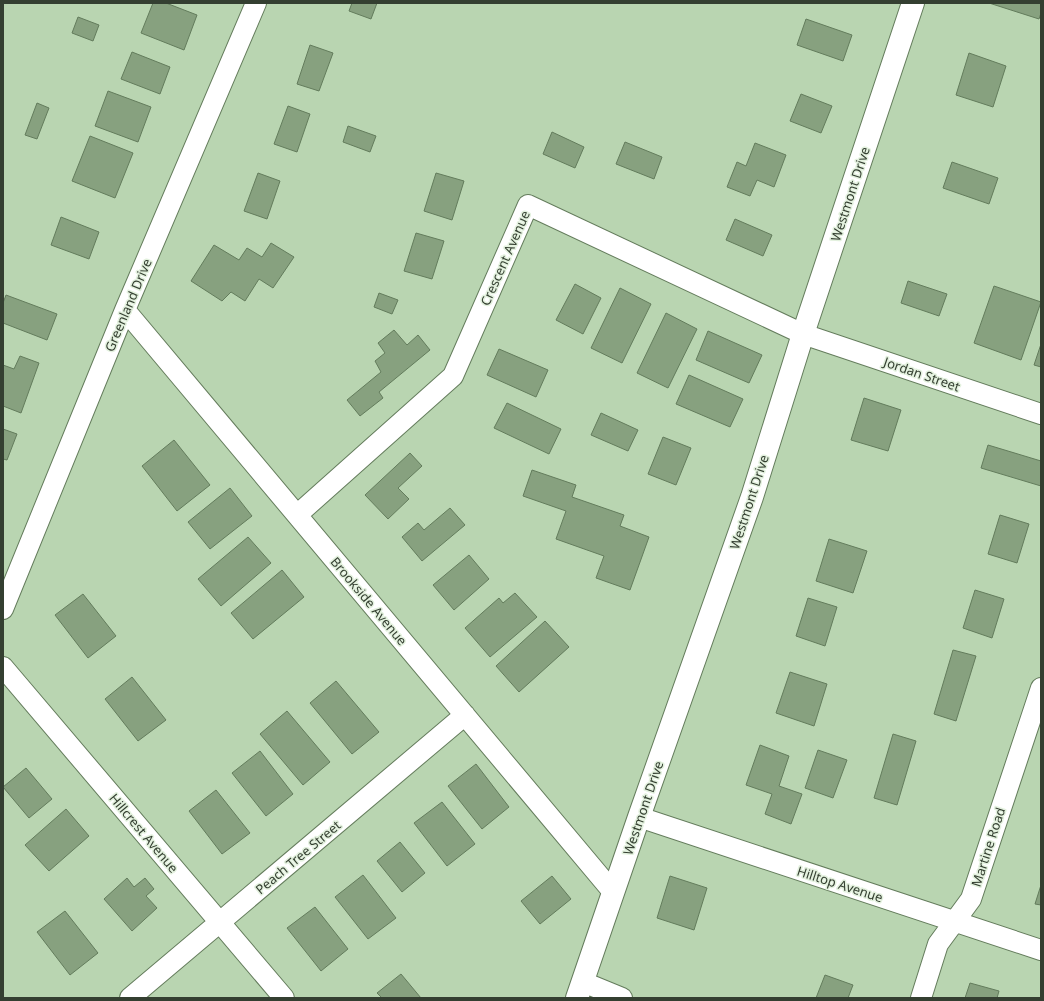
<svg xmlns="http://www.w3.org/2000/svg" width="1044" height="1001" viewBox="0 0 1044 1001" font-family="'Noto Sans',sans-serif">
<rect width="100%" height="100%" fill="#b9d5b1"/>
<!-- building -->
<path fill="#87a17f" stroke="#637c5c" d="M153 3H166L197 15 184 50 141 33Z
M352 3H377L371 19 349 11Z
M989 3H1041V13L1039 19Z
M78 17 99 25 93 41 72 33Z
M806 19 852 35 843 61 797 45Z
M310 45 333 53 319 91 297 84Z
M132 52 170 67 160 94 121 79Z
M969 53 1006 66 993 107 956 95Z
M108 91 151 107 138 142 95 126Z
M801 94 832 106 821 133 790 121Z
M37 103 49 108 37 139 25 135Z
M288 106 310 114 297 152 274 144Z
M348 126 376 136 370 152 343 142Z
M552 132 584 147 575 168 543 154Z
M90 136 133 153 115 198 72 181Z
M625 142 662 157 654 179 616 164Z
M755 143 786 155 774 187 757 180 750 196 727 187 737 162 746 166Z
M952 162 998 178 989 204 943 188Z
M258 173 280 181 267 219 244 211Z
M436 173 464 181 452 220 424 211Z
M61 217 99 232 89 259 51 245Z
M735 219 772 235 763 256 726 240Z
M416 233 444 241 432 279 404 271Z
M271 243 294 257 273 288 259 279 245 301 231 292 222 301 191 281 214 245 239 260 247 248 262 257Z
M908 281 947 294 939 316 901 303Z
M575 284 601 298 583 334 556 320Z
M994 286 1041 302 1021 360 974 343Z
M620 288 651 304 622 363 591 348Z
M379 293 398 300 392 314 374 307Z
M6 295 57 314 47 340 3 323V303Z
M666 313 697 329 668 388 637 373Z
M394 330 407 345 418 335 430 350 379 392 383 398 360 416 347 400 381 372 375 361 385 353 378 343Z
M708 331 762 355 749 383 696 360Z
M1041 344V367L1034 365Z
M499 349 548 370 536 397 487 375Z
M20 356 39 363 21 413 3 406V365L14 369Z
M689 375 743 399 730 427 676 404Z
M864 398 901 410 888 451 851 440Z
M507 403 561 429 549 454 494 428Z
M601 413 638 430 628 451 591 435Z
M3 429 17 434 7 460 3 459Z
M663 437 691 448 676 485 648 474Z
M174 440 210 485 177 511 142 466Z
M988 445 1041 461V486L981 468Z
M410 453 422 466 398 488 409 499 388 519 365 495Z
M532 470 576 485 572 497 624 515 620 526 649 537 630 590 596 578 604 556 556 539 566 511 523 496Z
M230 488 252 516 210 549 188 522Z
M450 508 465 525 422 561 402 537 418 523 424 530Z
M1000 515 1029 524 1017 563 988 554Z
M248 537 271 563 221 606 198 579Z
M829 539 867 551 853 593 816 581Z
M469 555 489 579 454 610 433 585Z
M282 570 304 597 253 639 231 613Z
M975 590 1004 599 992 638 963 628Z
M515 593 537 617 490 657 465 628 499 598 503 603Z
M83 594 116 636 88 658 55 615Z
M808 598 837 607 825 646 796 636Z
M545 621 569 647 519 692 496 666Z
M953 650 976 656 956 721 934 714Z
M790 672 827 684 814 726 776 713Z
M132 677 166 720 138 741 105 699Z
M336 681 379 732 352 754 310 703Z
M287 711 330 762 303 785 260 734Z
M893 734 916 741 897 805 874 798Z
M760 745 789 756 779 786 802 794 791 824 765 814 772 794 746 785Z
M818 750 847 760 833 798 805 788Z
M260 751 293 794 266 816 232 773Z
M476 764 509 807 482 829 448 786Z
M26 768 52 799 29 818 3 787Z
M216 790 250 833 222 854 189 811Z
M442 802 475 844 447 866 414 823Z
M66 809 89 836 49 871 25 845Z
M400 842 425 873 402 892 377 861Z
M363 875 396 918 368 939 335 897Z
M552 876 571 899 540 924 521 901Z
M670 876 707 888 694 930 657 918Z
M127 878 134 887 145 878 154 889 146 896 157 908 132 931 104 899Z
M1041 885V905L1035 904Z
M315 907 348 949 321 971 287 928Z
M65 911 98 953 70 975 37 932Z
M401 974 421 998H382L377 993Z
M825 975 853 985 848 998H816Z
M970 983 999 991 997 998H965Z"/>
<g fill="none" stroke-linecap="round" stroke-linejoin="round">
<defs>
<path id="minor" d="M125 310 613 892
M297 515 453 376 528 205 803 334 1041 414
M3 609 125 310 256 3
M3 667 284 998
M639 817 1041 950
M583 982 622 998
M130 998 465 715
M921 998 938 944 971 899 1041 688"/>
<path id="tertiary" d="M577 998 639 817 752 497 803 334 913 3"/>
</defs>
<!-- minor casing -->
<use href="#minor" stroke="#647c5c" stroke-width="22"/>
<!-- tertiary casing -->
<use href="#tertiary" stroke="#647c5c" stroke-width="24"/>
<!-- minor -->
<use href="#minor" stroke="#fff" stroke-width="20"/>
<!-- tertiary -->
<use href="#tertiary" stroke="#fff" stroke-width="22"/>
</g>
<g text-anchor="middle" stroke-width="3" stroke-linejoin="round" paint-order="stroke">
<!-- street labels -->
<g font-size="13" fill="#343f31" stroke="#e3f1de">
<text transform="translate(850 194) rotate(-72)" y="5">Westmont Drive</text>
<text transform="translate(505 258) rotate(-66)" y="5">Crescent Avenue</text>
<text transform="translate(128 305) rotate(-67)" y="5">Greenland Drive</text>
<text transform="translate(922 374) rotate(19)" y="5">Jordan Street</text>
<text transform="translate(749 502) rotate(-72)" y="5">Westmont Drive</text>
<text transform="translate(369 601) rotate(50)" y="5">Brookside Avenue</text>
<text transform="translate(643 808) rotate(-71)" y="5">Westmont Drive</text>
<text transform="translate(144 833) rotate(50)" y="5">Hillcrest Avenue</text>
<text transform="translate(988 847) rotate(-72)" y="5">Martine Road</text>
<text transform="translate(298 857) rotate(-40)" y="5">Peach Tree Street</text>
<text transform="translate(840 884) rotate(18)" y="5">Hilltop Avenue</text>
</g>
</g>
<!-- border -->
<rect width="1044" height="1001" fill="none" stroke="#343f31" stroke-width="8"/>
</svg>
